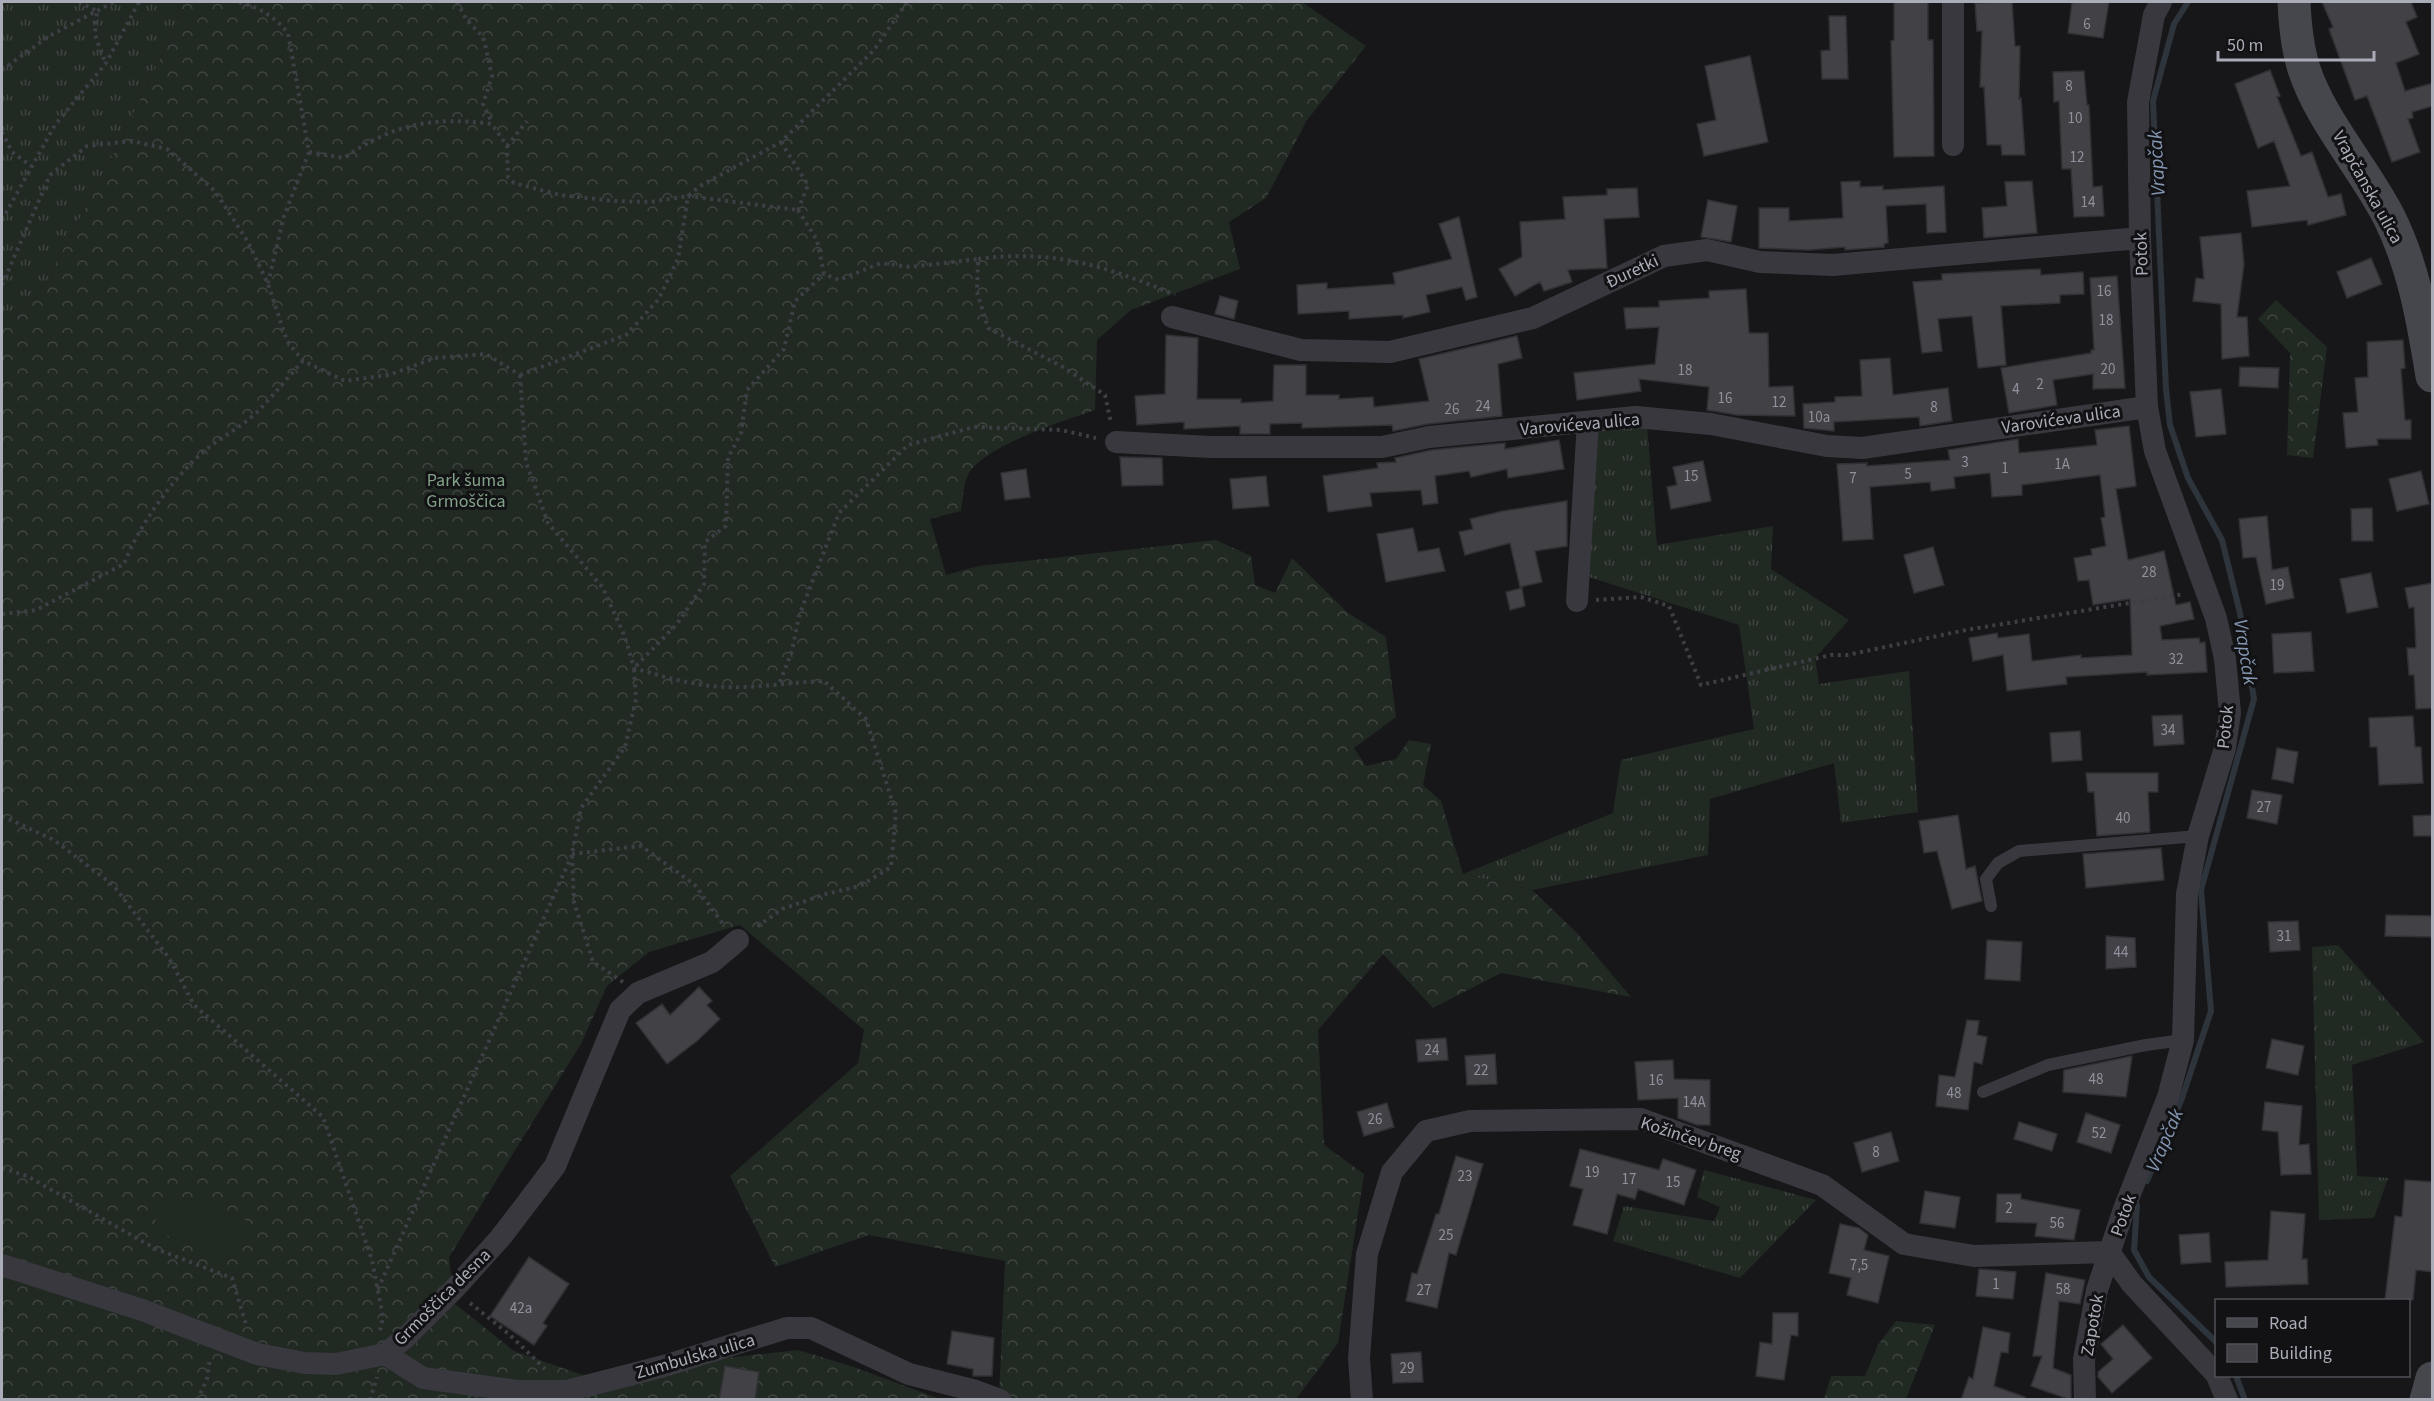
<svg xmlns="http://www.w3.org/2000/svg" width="2434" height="1401" viewBox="0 0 2434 1401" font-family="'Source Sans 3',sans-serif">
<defs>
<pattern id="grass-tufts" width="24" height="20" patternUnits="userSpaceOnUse" patternTransform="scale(1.5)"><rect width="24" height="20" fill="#212923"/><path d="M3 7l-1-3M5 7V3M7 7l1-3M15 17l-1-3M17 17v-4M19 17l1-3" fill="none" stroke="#3f4541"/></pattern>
<pattern id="forest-crowns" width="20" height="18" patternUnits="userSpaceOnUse" patternTransform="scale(1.5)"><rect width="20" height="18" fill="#212923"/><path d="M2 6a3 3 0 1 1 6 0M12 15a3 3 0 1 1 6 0" fill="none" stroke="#3f4541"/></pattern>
</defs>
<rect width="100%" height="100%" fill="#171719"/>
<!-- grass -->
<path fill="url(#grass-tufts)" d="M2 2H179L177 24 115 151 41 292 2 327Z
M1647 425 1657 545 1773 526 1771 569 1849 620 1815 658 1819 684 1909 671 1918 812 1841 823 1834 763 1710 799 1708 855 1532 890 1463 874 1613 813 1621 760 1754 729 1739 625 1586 576 1593 434 1600 430Z
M2338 945 2424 1042 2352 1065 2357 1176 2388 1178 2374 1218 2319 1220 2312 947Z
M1704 1170 1816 1200 1740 1278 1613 1241 1624 1206 1714 1221 1720 1207 1697 1197Z"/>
<!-- forest -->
<path fill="url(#forest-crowns)" d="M179 2H1302L1366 46 1307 120 1266 198 1229 222 1240 269 1131 310 1097 340 1095 410C1064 421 983 446 968 475 963 484 963 501 961 511L930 519 946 575 979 566 1216 540 1251 556 1255 585 1275 593 1292 558 1348 613 1386 637 1396 717 1354 748 1366 766 1396 759 1409 740 1431 744 1423 785 1441 801 1463 874 1532 890 1577 933 1631 997 1501 973 1433 1008 1383 954 1318 1030 1324 1145 1364 1174 1338 1343 1296 1399 999 1398 1005 1261 869 1235 775 1267 730 1176 858 1063 864 1030 740 925 649 952 607 986 581 1044 449 1257 454 1303 514 1351 594 1379 727 1358 798 1350 851 1366 940 1399H2V327L41 292 115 151 177 24Z
M2276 300 2327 347 2313 458 2287 455 2290 353 2258 319Z
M1896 1321 1935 1325 1906 1399H1824L1831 1376H1865L1878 1345Z"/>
<!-- pitch -->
<path fill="#212923" d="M167 1191 247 1221 233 1259 152 1230Z"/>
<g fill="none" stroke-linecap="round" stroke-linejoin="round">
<!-- stream -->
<path stroke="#2e343c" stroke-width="6" d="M2147 1181 2182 1098 2211 1011 2201 890 2254 699 2240 613 2222 540 2188 478 2170 425 2166 389 2153 101 2174 24 2188 2
M2137 1205 2134 1250 2149 1277 2216 1342
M2236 1376 2245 1400"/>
</g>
<!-- building -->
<path fill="#414146" stroke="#313135" stroke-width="1.5" d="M1894 2H1928V40H1933L1934 156 1894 157 1891 41 1894 40Z
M2012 2 2015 46H2020L2019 99 2021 98 2025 155H2002L2001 145H1987L1984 87H1980L1982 31H1977L1975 3Z
M2072 2H2109L2103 38 2068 33Z
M2322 2H2411L2417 17 2406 22 2419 54 2396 63 2405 91 2433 83V106L2412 112 2413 118 2408 119 2420 152 2392 162 2367 96 2355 100 2329 29 2333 27Z
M1829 16H1846L1848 79H1822L1821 51 1830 50Z
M1750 56 1768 142 1704 156 1697 124 1716 120 1705 66Z
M2270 70 2280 96 2277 97 2301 156 2312 152 2328 197 2341 194 2346 215 2308 225 2307 220 2252 227 2247 191 2290 186 2274 141 2258 148 2235 84Z
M2084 71 2087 105H2089L2093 187 2102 186 2104 216 2074 217 2071 169H2062L2059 101 2054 102 2053 72Z
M1860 181V187L1883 186V190L1944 186 1946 232 1927 233 1926 204 1886 206 1888 243 1884 244V247L1845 250V247L1808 250 1759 248V208H1789V221L1843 218 1841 182Z
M2032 181 2037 233 1984 238 1982 208 2007 206 2005 182Z
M1637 188 1639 217 1604 219 1607 268 1568 270 1572 282 1544 291 1540 282 1515 296 1499 269 1522 257 1520 222 1565 219 1563 197 1607 195V189Z
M1708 200 1737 206 1731 242 1701 237Z
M1459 217 1477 297 1466 300 1462 287 1426 295 1430 312 1403 318V315L1349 319V311L1298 314 1297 285 1327 283V289L1395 284 1393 273 1452 259 1439 224Z
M2241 233 2244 264 2237 317H2247L2249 356 2222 359 2221 304 2193 301 2196 278 2204 279 2200 237Z
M2371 258 2382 284 2347 298 2337 272Z
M2040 269 2041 275 2083 272 2084 294 2060 295V303L2001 306 2006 365 1978 368 1972 316 1938 319 1942 351 1922 353 1913 282 1942 280V274Z
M2117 276 2125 388 2093 389V374L2053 380 2057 405 2009 413 2001 368 2091 353V350H2094L2090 278Z
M1746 289 1749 333H1768L1769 387 1793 386 1795 416 1737 415 1707 410 1709 387 1639 379 1641 391 1577 400 1574 373 1655 364 1659 327 1626 329 1624 308 1659 307V301L1709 298V291Z
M1220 296 1238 301 1234 319 1215 314Z
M1166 335 1198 338 1197 399H1241V403L1273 401 1274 365H1306V395H1339V399L1373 397 1374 407 1429 401 1419 359 1517 336 1522 358 1498 364 1502 416 1428 424 1393 431 1392 425 1302 428V423L1270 424V434H1240V426L1184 429V422L1137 425 1135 396 1165 394Z
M2403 340 2405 368 2401 369 2405 420H2411V439H2377L2378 445 2346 448 2343 413 2358 412 2355 378 2368 377 2367 342Z
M1890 358 1893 395 1948 388 1952 421 1920 426 1919 417 1834 422V431L1804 428 1803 404 1835 402V397L1862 396 1860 360Z
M2240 367 2279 368 2278 388 2239 386Z
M2221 389 2226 434 2196 437 2190 392Z
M2129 426 2136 486 2116 489 2128 560 2164 551 2176 605 2190 602 2194 619 2160 626 2162 640 2199 638 2200 643 2205 642 2207 672 2147 675V672L2066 677 2067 684 2007 691 2003 655 1973 661 1969 638 1997 633 1998 638 2029 634 2032 661 2081 655V658L2132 655 2130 599 2093 605 2089 580 2078 581 2074 558 2092 555 2091 549 2106 546 2101 518 2105 517 2100 475 2022 485V495L1992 497 1990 473 1954 477 1955 488 1931 491 1930 482 1870 487 1873 539 1843 541 1837 464 1867 463V466L1950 460 1948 450 2018 439 2019 453 2097 445 2095 430Z
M1559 440 1564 469 1508 478 1507 469 1471 477 1469 471 1435 476 1438 503 1423 505 1421 490 1370 493 1372 506 1328 512 1323 476 1378 468 1377 463 1396 462 1395 458 1431 450 1505 443V449Z
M1120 457 1162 458 1163 485 1122 486Z
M1703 461 1711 501 1671 509 1667 487 1677 485 1673 467Z
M1026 469 1030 497 1005 500 1001 473Z
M2421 471 2429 504 2397 511 2389 479Z
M1266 476 1269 506 1233 509 1230 479Z
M1567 501V546L1535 551 1542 582 1520 587 1510 543 1465 555 1459 532 1473 529 1470 519 1503 511Z
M2372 508 2373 541H2352L2351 509Z
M2267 516 2272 570 2288 567 2294 598 2266 604 2256 557 2243 558 2239 519Z
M1413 528 1418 552 1439 548 1445 571 1386 582 1377 534Z
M1933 547 1944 585 1914 593 1904 555Z
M2371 573 2378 607 2347 613 2340 579Z
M2433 583V708L2416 709 2414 675H2409L2407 648H2416L2414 607 2409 608 2405 588Z
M1522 588 1525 606 1510 610 1506 592Z
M2311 632 2314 671 2274 673 2272 634Z
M2182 715 2184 744 2154 746 2152 716Z
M2413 716 2415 747H2421L2423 783 2379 785 2377 747H2370L2369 718Z
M2080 731 2082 760 2052 762 2050 733Z
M2277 748 2298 752 2293 783 2272 779Z
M2086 773H2158V792H2148L2150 832 2097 836 2094 792H2088Z
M2252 790 2282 795 2277 824 2247 818Z
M1958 815 1966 869 1975 866 1982 901 1952 909 1937 851 1924 853 1919 821Z
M2433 815V836H2414L2413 816Z
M2161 848 2164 880 2086 888 2083 854Z
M2386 915 2433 916V937L2385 936Z
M2298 921 2300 950 2270 952 2268 922Z
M2106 936 2135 938 2136 967 2106 969Z
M1987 940 2022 942 2020 981 1985 979Z
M699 987 712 1001 707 1005 720 1019 697 1041 667 1064 636 1023 662 1004 670 1015Z
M1967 1020 1979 1021 1977 1035 1987 1037 1982 1064 1974 1062 1968 1110 1936 1106 1939 1075 1955 1077Z
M1446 1038 1448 1060 1418 1062 1416 1040Z
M2272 1039 2304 1046 2298 1075 2266 1068Z
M1495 1054 1497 1084 1467 1085 1465 1056Z
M2132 1056 2126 1097 2063 1092 2064 1070Z
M1673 1060 1674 1079 1710 1080V1125H1697L1678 1118V1098L1638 1100 1635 1062Z
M2265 1102 2302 1106 2299 1145 2309 1144 2311 1174 2281 1175 2278 1132 2262 1130Z
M1387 1103 1394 1127 1364 1136 1357 1112Z
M2086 1113 2120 1125 2111 1153 2077 1142Z
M2019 1122 2057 1134 2052 1151 2014 1139Z
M1891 1132 1899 1161 1862 1172 1854 1143Z
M1580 1149 1659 1170 1663 1159 1696 1170 1684 1205 1638 1189 1635 1199 1617 1194 1607 1234 1573 1225 1583 1189 1570 1186Z
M1456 1156 1483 1164 1456 1255 1449 1253 1437 1308 1406 1301 1412 1273 1417 1274 1436 1214H1439Z
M2405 1180 2433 1182V1272L2416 1270 2413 1300H2385L2395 1216 2402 1217Z
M1925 1191 1960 1197 1955 1228 1920 1223Z
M1997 1194H2021V1199L2080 1210 2074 1240 2035 1236 2037 1223 1996 1222Z
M2271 1211 2305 1214 2302 1259H2307L2308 1284 2226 1287 2225 1262 2268 1260Z
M1840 1224 1859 1228 1868 1235 1864 1250 1889 1256 1878 1303 1847 1295 1851 1278 1829 1273Z
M2209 1233 2211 1262 2181 1264 2179 1235Z
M529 1257 569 1284 543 1323 547 1326 534 1345 490 1316Z
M1979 1269 2016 1272 2013 1299 1976 1296Z
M2046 1273 2085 1280 2080 1304 2059 1301 2053 1368 2071 1375V1400L2031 1386 2042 1356H2033Z
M1773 1313H1798V1336L1791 1335 1784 1380 1756 1376 1760 1342 1772 1344Z
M2123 1325 2152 1358 2112 1393 2098 1377V1372L2113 1359 2101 1344Z
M1983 1327 2010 1333 2008 1353 2001 1352 1994 1386 2025 1397V1400H1961L1969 1377 1973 1379Z
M952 1331 994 1338 992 1376H973V1369L947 1364Z
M1421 1352 1423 1382 1393 1383 1391 1354Z
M725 1366 759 1372 755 1400H719Z"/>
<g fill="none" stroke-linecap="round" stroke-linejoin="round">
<!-- path -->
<path stroke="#3e3f45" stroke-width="4" stroke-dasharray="3 4.5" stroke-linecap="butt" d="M79 2 97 11 95 35 105 62
M239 2C260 8 274 16 288 33L309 152 284 216 268 283
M457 2 466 19 483 37 485 44 492 76 483 104 492 123
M2 70 49 36 114 2
M2 132 12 152 31 166
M781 142 808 185 798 210
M507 146 527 121
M309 152 344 158C393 124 433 116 492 124L507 146 508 177 514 183 560 195 614 201 650 202 688 196 700 186 781 142 874 50 907 2
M798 210 817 240 824 274 839 280 881 263 910 267 978 259 977 292 988 328 1063 367 1105 395 1111 423
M2 220 55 125 106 63 139 2
M978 259C1053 249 1107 266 1175 295
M2 285 50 175 87 146 132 141 167 149 215 191 248 242 268 284 287 341 303 361 345 381 389 375 435 358 486 354 520 375
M520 375 526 462 548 523 603 588 625 637 634 668C670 679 707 689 744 687 771 686 797 682 824 681L866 719 896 813 891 867 860 886 826 894 782 909 754 929
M520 375 626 335 658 300 678 259 688 196 798 210
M1596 600 1641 597 1669 606 1701 685 1831 655H1847L1966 630 2184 594
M2 614 36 610 124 564C138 527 172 479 202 453 219 438 239 429 257 412 273 396 287 378 303 361
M780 682 792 651 799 616 839 513 908 445 974 427 1061 430 1096 438
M2 816 54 840 113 885 169 958 194 1005 323 1117 372 1260 383 1317 380 1331
M572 854 641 846 695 885 725 927
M623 982 593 962 574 902 572 854 581 808 625 747 636 699 634 668 677 624 704 584 705 542 726 526 728 458 741 433 747 390 784 349 795 301 824 274
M2 1168 27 1176 156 1249 232 1278 247 1328
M378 1289 572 855
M470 1303 510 1335 545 1369
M197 1400 207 1379 210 1358
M370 1400 377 1377"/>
<!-- lane -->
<path stroke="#38383e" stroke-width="12" d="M1991 906 1986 879 1998 863 2019 851 2198 836
M1983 1092 2048 1065 2146 1045 2183 1040"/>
<!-- street -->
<path stroke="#38383e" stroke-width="22" d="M1953 145V2
M1172 317 1301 350 1390 352 1533 318 1664 256 1707 250 1760 262 1833 265 2140 238
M1116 442 1210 447H1382L1429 437 1636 417 1711 424 1827 446 1862 448 2147 407
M1577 601 1588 422
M2109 1252 2132 1284 2216 1374
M2 1265 142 1310 257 1354 305 1363 336 1364 385 1354 405 1338 456 1287 501 1237 555 1166 620 1010 638 993 712 962 738 940
M385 1354 423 1378 518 1391H567L664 1366 787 1328H811L909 1374 976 1391 1000 1400
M2217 1376 2227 1400
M1362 1400 1359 1358 1367 1254 1392 1172 1426 1131 1470 1121 1641 1119 1822 1185 1904 1244 1974 1256 2109 1252
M2085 1400 2084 1359 2097 1290 2124 1209 2168 1097 2183 1040 2187 894 2198 836 2225 748 2230 713 2225 659 2216 618 2155 451 2147 407 2140 238 2138 102 2154 15 2161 2"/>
<!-- secondary -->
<path stroke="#46474d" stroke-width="33" d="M2294 2C2295 25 2297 47 2304 69 2321 121 2364 168 2389 217 2414 267 2423 321 2432 376
M2426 1400 2432 1378"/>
</g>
<g text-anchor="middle" stroke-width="6" stroke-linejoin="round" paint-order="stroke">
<!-- number labels -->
<g font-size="15" fill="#90919c">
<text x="2087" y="29">6</text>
<text x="2069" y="91">8</text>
<text x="2075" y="123">10</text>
<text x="2077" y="162">12</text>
<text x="2088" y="207">14</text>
<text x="2104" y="296">16</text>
<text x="2106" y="325">18</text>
<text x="2108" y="374">20</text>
<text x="1685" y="375">18</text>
<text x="2040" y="389">2</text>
<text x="2016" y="394">4</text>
<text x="1725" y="403">16</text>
<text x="1779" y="407">12</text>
<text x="1483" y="411">24</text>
<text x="1934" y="412">8</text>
<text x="1452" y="414">26</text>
<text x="1819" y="422">10a</text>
<text x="1965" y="467">3</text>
<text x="2062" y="469">1A</text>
<text x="2005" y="473">1</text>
<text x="1908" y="479">5</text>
<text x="1691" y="481">15</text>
<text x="1853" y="483">7</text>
<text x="2149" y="577">28</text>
<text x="2277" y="590">19</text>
<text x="2176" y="664">32</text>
<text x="2168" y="735">34</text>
<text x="2264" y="812">27</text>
<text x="2123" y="823">40</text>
<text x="2284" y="941">31</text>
<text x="2121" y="957">44</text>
<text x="1432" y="1055">24</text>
<text x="1481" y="1075">22</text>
<text x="2096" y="1084">48</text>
<text x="1656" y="1085">16</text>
<text x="1954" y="1098">48</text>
<text x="1694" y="1107">14A</text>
<text x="1375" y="1124">26</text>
<text x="2099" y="1138">52</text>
<text x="1876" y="1157">8</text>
<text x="1592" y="1177">19</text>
<text x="1465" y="1181">23</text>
<text x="1629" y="1184">17</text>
<text x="1673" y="1187">15</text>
<text x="2009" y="1213">2</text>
<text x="2057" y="1228">56</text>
<text x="1446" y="1240">25</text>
<text x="1859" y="1270">7,5</text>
<text x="1996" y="1289">1</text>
<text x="2063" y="1294">58</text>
<text x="1424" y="1295">27</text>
<text x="521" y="1313">42a</text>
<text x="1407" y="1373">29</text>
</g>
<!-- street labels -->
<g font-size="18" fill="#aaacb8" stroke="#121214">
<text transform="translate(2368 187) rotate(61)" y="6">Vrapčanska ulica</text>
<text transform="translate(2141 254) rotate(-92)" y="6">Potok</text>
<text transform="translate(1632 271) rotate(-25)" y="6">Đuretki</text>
<text transform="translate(2061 419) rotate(-8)" y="6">Varovićeva ulica</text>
<text transform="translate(1580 424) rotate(-5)" y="6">Varovićeva ulica</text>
<text transform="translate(2225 727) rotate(-84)" y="6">Potok</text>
<text transform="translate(1691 1138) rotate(18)" y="6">Kožinčev breg</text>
<text transform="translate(2123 1215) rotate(-70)" y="6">Potok</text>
<text transform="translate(442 1297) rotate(-45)" y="6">Grmoščica desna</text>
<text transform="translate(2092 1325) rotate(-80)" y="6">Zapotok</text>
<text transform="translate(695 1356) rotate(-16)" y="6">Zumbulska ulica</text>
</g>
<!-- park labels -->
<g font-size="18" fill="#82a288" stroke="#121214">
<text x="466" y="486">Park šuma<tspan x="466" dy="21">Grmoščica</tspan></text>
</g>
<!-- water labels -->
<g font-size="20" font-style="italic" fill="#8396b1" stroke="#121214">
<text transform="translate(2156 163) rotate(-93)" y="7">Vrapčak</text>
<text transform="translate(2246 652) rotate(81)" y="7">Vrapčak</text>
<text transform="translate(2164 1140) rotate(-67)" y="7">Vrapčak</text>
</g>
</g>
<!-- border -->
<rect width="2434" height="1401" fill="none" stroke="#aaacb8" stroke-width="6"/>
<!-- legend -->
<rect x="2215" y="1299" width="195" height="78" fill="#121214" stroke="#4f5056" stroke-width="1.5"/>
<rect x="2227" y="1318" width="30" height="9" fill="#46474d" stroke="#4f5056" stroke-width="1.5"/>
<text x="2269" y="1329" font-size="18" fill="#aaacb8">Road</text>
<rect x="2227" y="1344" width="30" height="18" fill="#414146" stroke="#4f5056" stroke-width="1.5"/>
<text x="2269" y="1359" font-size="18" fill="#aaacb8">Building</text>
<!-- scale -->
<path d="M2218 51v9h156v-9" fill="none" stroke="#aaacb8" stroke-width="3"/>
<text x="2227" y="51" font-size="18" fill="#aaacb8" stroke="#121214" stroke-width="4.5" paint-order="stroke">50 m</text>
</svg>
